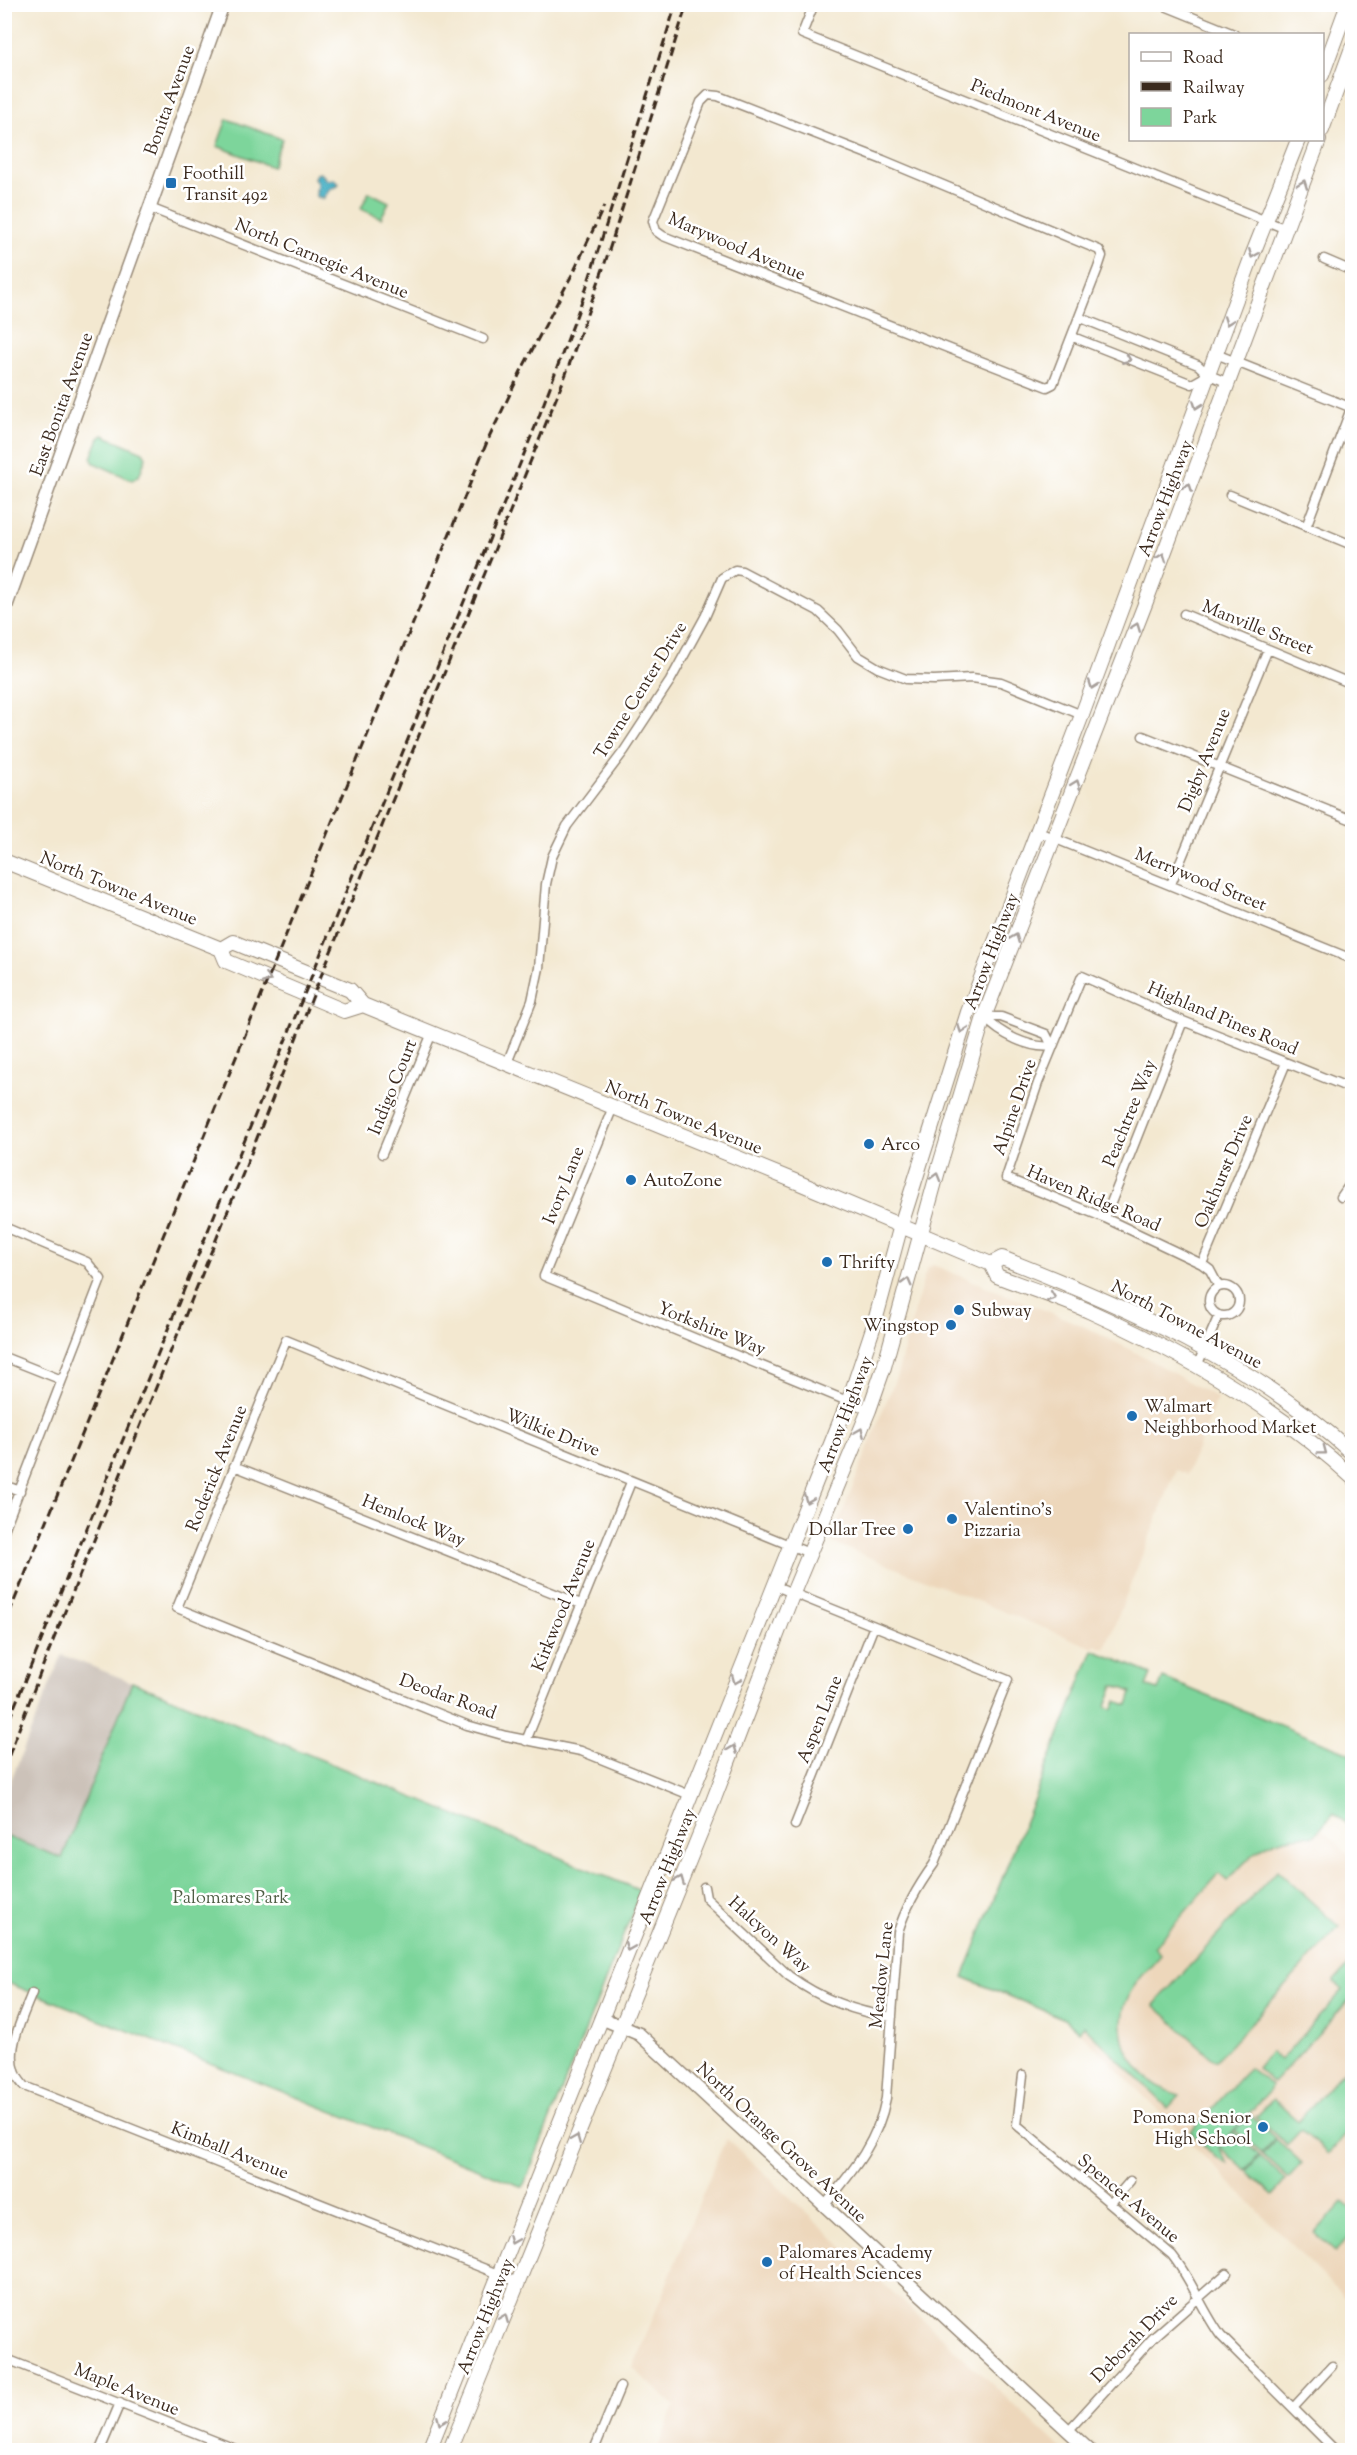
<svg xmlns="http://www.w3.org/2000/svg" width="1357" height="2455" viewBox="0 0 1357 2455" font-family="'Sorts Mill Goudy',serif">
<rect width="100%" height="100%" fill="#fff"/>
<filter id="ink" filterUnits="userSpaceOnUse"><feTurbulence type="fractalNoise" baseFrequency=".0167" numOctaves="2"/><feDisplacementMap in="SourceGraphic" scale="12" xChannelSelector="R" yChannelSelector="G"/><feConvolveMatrix kernelMatrix="1 2 1 2 8 2 1 2 1" color-interpolation-filters="sRGB"/></filter>
<filter id="wash" filterUnits="userSpaceOnUse"><feTurbulence type="fractalNoise" baseFrequency=".008" numOctaves="4" result="noise"/><feDisplacementMap in="SourceGraphic" scale="24" xChannelSelector="R" yChannelSelector="G"/><feGaussianBlur stdDeviation="1.35" result="paint"/><feColorMatrix in="noise" values="0 0 0 0 0 0 0 0 0 0 0 0 0 0 0 0 0 1.4 0 .05"/><feComposite in="paint" operator="in"/></filter>
<g filter="url(#wash)">
<rect width="100%" height="100%" fill="#f3e8d0"/>
<!-- built -->
<path fill="#edd7bb" d="M933 1265 1081 1325 1139 1354 1217 1398 1187 1474 1176 1470 1105 1649 1096 1645 1094 1648 831 1542 898 1372 924 1277 927 1269Z
M1321 1828 1352 1857V2305L1079 2031 1220 1874 1228 1881 1251 1854 1270 1842 1294 1835 1314 1836Z
M727 2139 1063 2450H657L674 2406 633 2368 718 2156Z"/>
<!-- industrial -->
<path fill="#ccc2b9" d="M62 1655 132 1682 62 1859 5 1836 4 1797Z"/>
<!-- green -->
<path fill="#7dd59b" stroke="#5c805c" stroke-width="1.5" fill-rule="evenodd" d="M227 119 282 139 272 167 217 146Z
M369 192 389 202 381 218 361 209Z
M103 435 143 452 146 457 139 476 132 480 94 463 91 458 99 438Z
M1093 1650 1151 1674 1146 1686 1158 1690 1163 1678 1352 1754V1829L1334 1813 1314 1836C1270 1834 1255 1851 1227 1881L1219 1874 1154 1947 1161 1955C1150 1968 1136 1980 1129 1995 1108 2037 1136 2084 1180 2095L1168 2108 1084 2026 1079 2031 1065 2019 963 1977ZM1114 1685 1132 1692 1128 1705 1116 1701 1112 1710 1106 1706Z
M132 1682 641 1891 523 2187 5 1982V1836L62 1858Z
M1277 1870 1339 1927 1216 2061 1154 2005Z
M1352 1961V1997L1273 2083 1257 2068 1270 2052 1280 2060 1343 1990 1334 1982Z
M1249 2068 1271 2085 1270 2090 1219 2147 1228 2164 1215 2157 1191 2132Z
M1346 2068 1352 2073V2127L1328 2154 1301 2130 1287 2145 1256 2117 1273 2099 1298 2121Z
M1249 2114 1275 2138 1261 2153 1235 2130Z
M1234 2132 1259 2155 1246 2171 1220 2147Z
M1276 2139 1302 2163 1288 2178 1262 2154Z
M1260 2156 1286 2180 1273 2195 1247 2171Z
M1343 2202 1352 2210V2233L1335 2252 1315 2233Z"/>
<!-- water -->
<path fill="#43adc2" stroke="#3f6c70" stroke-width="1.5" d="M321 173 327 180 334 179 339 184 338 186 330 189 323 199 316 196 317 183 314 178 316 174Z"/>
</g>
<g filter="url(#ink)">
<g fill="none" stroke-linecap="round" stroke-linejoin="round">
<defs>
<path id="street" d="M814 4 802 34 1286 229
M1160 4 1234 34
M708 95 718 96 883 160 1099 250 1102 256 1098 268 1053 384 1047 387 663 236 656 231 653 221 701 102Z
M150 208 483 339
M1324 259 1352 271
M1081 318 1198 365 1209 375 1229 383
M1073 337 1192 384 1208 375
M1216 354 1352 408
M1230 495 1352 545
M1306 527 1352 406
M1184 614 1352 684
M1143 736 1352 820
M1036 831 1352 959
M1171 884 1268 649
M984 1017H1001L1046 1034 1052 1046C1029 1049 1000 1034 984 1017Z
M507 1063 532 1001 539 968 546 884 552 857 567 826 624 751 670 681 705 617 722 578 735 570 742 571 818 611 838 630 858 656 878 668 906 679 934 680 972 678 1001 682 1082 715
M613 1107 544 1276 869 1410
M382 1154 432 1033
M1341 1197 1352 1181
M1105 1218 1183 1021
M4 1227 87 1262 101 1279 4 1530
M1202 1264 1105 1218 1006 1178 1038 1083 1082 976 1183 1021 1352 1089
M1209 1301a15 15 0 1 1 30 0a15 15 0 1 1-30 0Z
M1219 1287 1210 1270 1202 1264 1286 1063
M4 1357 62 1380
M1197 1366 1219 1315
M234 1466 581 1604
M4 1485 20 1491
M773 1585 1008 1680 934 1864C918 1886 906 1906 898 1932L886 2098C878 2142 852 2172 824 2206
M526 1741 631 1482
M690 1795 581 1751 506 1736 467 1725 177 1608 286 1340 809 1553
M795 1825 874 1626
M704 1887 706 1898 789 1976C821 1999 854 2012 892 2017
M32 1993C20 2023 0 2061 24 2086L518 2282
M1023 2075 1017 2125 1172 2255C1192 2280 1202 2310 1221 2336L1335 2450
M1111 2203 1130 2181
M4 2358 238 2450
M1293 2408 1332 2366
M1068 2431 1153 2338 1227 2273
M100 2450 120 2403
M594 2450 620 2387"/>
<path id="secondary" d="M4 612 223 4
M601 2018 639 2034 1089 2450"/>
<path id="primary" d="M1322 75 1348 4
M1322 130 1352 48
M4 861 221 949 226 961 344 1011 363 1005
M221 949 233 942 350 990 363 1005 797 1182 991 1264 997 1276C1028 1288 1060 1298 1091 1312 1184 1354 1277 1408 1352 1477
M991 1264 1002 1258C1125 1306 1254 1363 1352 1453
M429 2450 851 1394 874 1325 901 1225 968 1012 1082 715 1252 256 1298 140
M450 2450 712 1804 793 1593 869 1410 884 1367 938 1171 984 1017 1145 604 1319 140"/>
</defs>
<!-- street casing -->
<use href="#street" stroke="#978977" stroke-width="11"/>
<!-- secondary casing -->
<use href="#secondary" stroke="#978977" stroke-width="15"/>
<!-- primary casing -->
<use href="#primary" stroke="#978977" stroke-width="16"/>
<!-- street -->
<use href="#street" stroke="#fff" stroke-width="8"/>
<!-- secondary -->
<use href="#secondary" stroke="#fff" stroke-width="12"/>
<!-- primary -->
<use href="#primary" stroke="#fff" stroke-width="14"/>
<!-- rail -->
<path stroke="#3b2a1e" stroke-width="3" stroke-dasharray="9 4.5" stroke-linecap="butt" d="M4 1626 487 442 522 369 575 269 604 206
M4 1732 535 427 583 298 676 4
M4 1768 44 1663 246 1166 312 998 566 374 604 266 687 4"/>
</g>
<!-- one-way arrows -->
<defs><path id="oneway-chevron" d="M-2-3.5L2.5 0L-2 3.5" fill="none" stroke-width="1.6" stroke-linecap="round" stroke-linejoin="round" transform="scale(1.5)"/></defs>
<g stroke="#a79f9a">
<use href="#oneway-chevron" transform="translate(1303 184) rotate(-70)"/>
<use href="#oneway-chevron" transform="translate(1253 254) rotate(112)"/>
<use href="#oneway-chevron" transform="translate(1228 321) rotate(110)"/>
<use href="#oneway-chevron" transform="translate(1127 359) rotate(22)"/>
<use href="#oneway-chevron" transform="translate(1197 405) rotate(110)"/>
<use href="#oneway-chevron" transform="translate(1188 487) rotate(-70)"/>
<use href="#oneway-chevron" transform="translate(1162 557) rotate(-70)"/>
<use href="#oneway-chevron" transform="translate(1136 627) rotate(-69)"/>
<use href="#oneway-chevron" transform="translate(1093 685) rotate(110)"/>
<use href="#oneway-chevron" transform="translate(1076 784) rotate(-69)"/>
<use href="#oneway-chevron" transform="translate(1015 938) rotate(-68)"/>
<use href="#oneway-chevron" transform="translate(267 979) rotate(23)"/>
<use href="#oneway-chevron" transform="translate(962 1029) rotate(109)"/>
<use href="#oneway-chevron" transform="translate(936 1177) rotate(-74)"/>
<use href="#oneway-chevron" transform="translate(907 1282) rotate(-75)"/>
<use href="#oneway-chevron" transform="translate(1052 1297) rotate(21)"/>
<use href="#oneway-chevron" transform="translate(860 1432) rotate(-67)"/>
<use href="#oneway-chevron" transform="translate(1323 1451) rotate(37)"/>
<use href="#oneway-chevron" transform="translate(808 1499) rotate(112)"/>
<use href="#oneway-chevron" transform="translate(736 1680) rotate(112)"/>
<use href="#oneway-chevron" transform="translate(733 1749) rotate(-69)"/>
<use href="#oneway-chevron" transform="translate(680 1880) rotate(-68)"/>
<use href="#oneway-chevron" transform="translate(629 1947) rotate(112)"/>
<use href="#oneway-chevron" transform="translate(576 2139) rotate(-68)"/>
<use href="#oneway-chevron" transform="translate(513 2240) rotate(112)"/>
<use href="#oneway-chevron" transform="translate(504 2318) rotate(-68)"/>
<use href="#oneway-chevron" transform="translate(441 2421) rotate(112)"/>
</g>
</g>
<!-- markers -->
<g fill="#1f6fb2" stroke="#fff" stroke-width="2">
<rect x="165" y="177" width="12" height="12" rx="3"/>
<circle cx="869" cy="1144" r="6"/>
<circle cx="631" cy="1180" r="6"/>
<circle cx="827" cy="1262" r="6"/>
<circle cx="959" cy="1310" r="6"/>
<circle cx="951" cy="1325" r="6"/>
<circle cx="1132" cy="1416" r="6"/>
<circle cx="952" cy="1519" r="6"/>
<circle cx="908" cy="1529" r="6"/>
<circle cx="1263" cy="2127" r="6"/>
<circle cx="767" cy="2262" r="6"/>
</g>
<g text-anchor="middle" stroke-width="5" stroke-linejoin="round" paint-order="stroke">
<!-- street labels -->
<g font-size="18" fill="#3b2a1e" stroke="#fff">
<text transform="translate(169 100) rotate(-70)" y="6">Bonita Avenue</text>
<text transform="translate(1036 110) rotate(22)" y="6">Piedmont Avenue</text>
<text transform="translate(737 246) rotate(23)" y="6">Marywood Avenue</text>
<text transform="translate(322 258) rotate(22)" y="6">North Carnegie Avenue</text>
<text transform="translate(61 404) rotate(-70)" y="6">East Bonita Avenue</text>
<text transform="translate(1165 498) rotate(-69)" y="6">Arrow Highway</text>
<text transform="translate(1258 627) rotate(22)" y="6">Manville Street</text>
<text transform="translate(640 690) rotate(-58)" y="6">Towne Center Drive</text>
<text transform="translate(1204 760) rotate(-68)" y="6">Digby Avenue</text>
<text transform="translate(1201 879) rotate(22)" y="6">Merrywood Street</text>
<text transform="translate(119 888) rotate(22)" y="6">North Towne Avenue</text>
<text transform="translate(991 951) rotate(-69)" y="6">Arrow Highway</text>
<text transform="translate(1223 1018) rotate(23)" y="6">Highland Pines Road</text>
<text transform="translate(392 1087) rotate(-68)" y="6">Indigo Court</text>
<text transform="translate(1014 1107) rotate(-71)" y="6">Alpine Drive</text>
<text transform="translate(1129 1113) rotate(-68)" y="6">Peachtree Way</text>
<text transform="translate(684 1117) rotate(22)" y="6">North Towne Avenue</text>
<text transform="translate(1223 1171) rotate(-67)" y="6">Oakhurst Drive</text>
<text transform="translate(563 1185) rotate(-68)" y="6">Ivory Lane</text>
<text transform="translate(1094 1198) rotate(23)" y="6">Haven Ridge Road</text>
<text transform="translate(1187 1324) rotate(28)" y="6">North Towne Avenue</text>
<text transform="translate(712 1328) rotate(22)" y="6">Yorkshire Way</text>
<text transform="translate(845 1414) rotate(-69)" y="6">Arrow Highway</text>
<text transform="translate(553 1432) rotate(22)" y="6">Wilkie Drive</text>
<text transform="translate(216 1468) rotate(-68)" y="6">Roderick Avenue</text>
<text transform="translate(414 1520) rotate(22)" y="6">Hemlock Way</text>
<text transform="translate(563 1605) rotate(-68)" y="6">Kirkwood Avenue</text>
<text transform="translate(448 1696) rotate(20)" y="6">Deodar Road</text>
<text transform="translate(819 1719) rotate(-68)" y="6">Aspen Lane</text>
<text transform="translate(667 1866) rotate(-68)" y="6">Arrow Highway</text>
<text transform="translate(770 1934) rotate(42)" y="6">Halcyon Way</text>
<text transform="translate(881 1975) rotate(-84)" y="6">Meadow Lane</text>
<text transform="translate(782 2142) rotate(43)" y="6">North Orange Grove Avenue</text>
<text transform="translate(230 2150) rotate(22)" y="6">Kimball Avenue</text>
<text transform="translate(1129 2198) rotate(40)" y="6">Spencer Avenue</text>
<text transform="translate(485 2316) rotate(-68)" y="6">Arrow Highway</text>
<text transform="translate(1134 2338) rotate(-46)" y="6">Deborah Drive</text>
<text transform="translate(127 2389) rotate(22)" y="6">Maple Avenue</text>
</g>
<!-- poi labels -->
<g font-size="18" fill="#3b2a1e" stroke="#fff" text-anchor="start">
<text x="183" y="179">Foothill<tspan x="183" dy="21">Transit 492</tspan></text>
<text x="881" y="1150">Arco</text>
<text x="643" y="1186">AutoZone</text>
<text x="839" y="1268">Thrifty</text>
<text x="971" y="1316">Subway</text>
<text x="939" y="1331" text-anchor="end">Wingstop</text>
<text x="1144" y="1412">Walmart<tspan x="1144" dy="21">Neighborhood Market</tspan></text>
<text x="964" y="1515">Valentino's<tspan x="964" dy="21">Pizzaria</tspan></text>
<text x="896" y="1535" text-anchor="end">Dollar Tree</text>
<text x="1251" y="2123" text-anchor="end">Pomona Senior<tspan x="1251" dy="21">High School</tspan></text>
<text x="779" y="2258">Palomares Academy<tspan x="779" dy="21">of Health Sciences</tspan></text>
</g>
<!-- park labels -->
<g font-size="18" fill="#4f5d44" stroke="#fff">
<text x="231" y="1903">Palomares Park</text>
</g>
</g>
<!-- margin -->
<rect width="1357" height="2455" fill="none" stroke="#fff" stroke-width="24"/>
<!-- legend -->
<rect x="1129" y="33" width="195" height="108" fill="#ffffff" stroke="#b1aaa5" stroke-width="1.5"/>
<rect x="1141" y="52" width="30" height="9" fill="#ffffff" stroke="#b1aaa5" stroke-width="1.5"/>
<text x="1183" y="63" font-size="18" fill="#3b2a1e">Road</text>
<rect x="1141" y="82" width="30" height="9" fill="#3b2a1e" stroke="#b1aaa5" stroke-width="1.5"/>
<text x="1183" y="93" font-size="18" fill="#3b2a1e">Railway</text>
<rect x="1141" y="108" width="30" height="18" fill="#7dd59b" stroke="#b1aaa5" stroke-width="1.5"/>
<text x="1183" y="123" font-size="18" fill="#3b2a1e">Park</text>
</svg>
